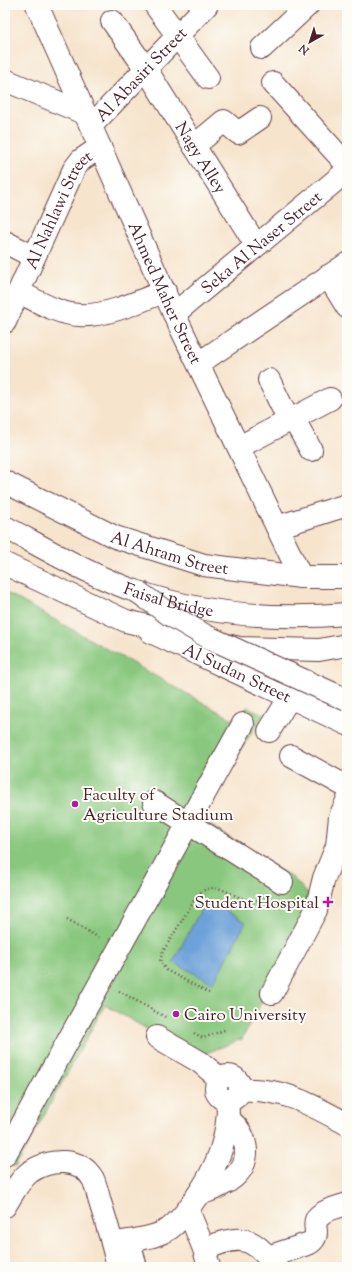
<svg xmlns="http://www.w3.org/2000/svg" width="352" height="1272" viewBox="0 0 352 1272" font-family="'Sorts Mill Goudy',serif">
<rect width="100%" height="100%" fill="#fdfcf7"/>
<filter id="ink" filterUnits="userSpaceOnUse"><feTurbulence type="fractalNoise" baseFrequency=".025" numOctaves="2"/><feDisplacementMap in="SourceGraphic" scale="8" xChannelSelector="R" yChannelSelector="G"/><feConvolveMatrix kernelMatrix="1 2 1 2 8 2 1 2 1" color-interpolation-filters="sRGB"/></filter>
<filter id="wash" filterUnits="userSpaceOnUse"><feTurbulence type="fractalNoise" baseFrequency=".012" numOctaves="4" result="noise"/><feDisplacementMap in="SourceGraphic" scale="16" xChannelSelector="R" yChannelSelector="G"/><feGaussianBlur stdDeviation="0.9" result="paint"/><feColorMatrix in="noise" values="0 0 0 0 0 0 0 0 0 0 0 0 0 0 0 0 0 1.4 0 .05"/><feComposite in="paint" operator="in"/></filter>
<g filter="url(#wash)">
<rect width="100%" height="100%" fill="#f6e4cc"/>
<!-- green -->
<path fill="#88c77d" stroke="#697354" d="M5 592 234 720 247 707 264 714 197 817 293 878 309 895 308 914 242 1039 196 1057 105 1005 15 1167 5 1161Z"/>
<!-- water -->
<path fill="#6da1d9" stroke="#5c6082" d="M206 900 246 922 213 983 173 962Z"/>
</g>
<g filter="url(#ink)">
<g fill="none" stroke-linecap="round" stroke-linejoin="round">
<defs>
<g id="minor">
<path id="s1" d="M37 5 174 314 301 577"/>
<path d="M155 5 208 78"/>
<path id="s2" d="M112 21 146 69 256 245"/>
<path d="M262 48 308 5"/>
<path d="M5 80 86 114"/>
<path d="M273 83 347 165"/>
<path id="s3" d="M91 126 207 5"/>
<path d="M194 146 224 121 238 133 260 118"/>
<path d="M5 242 34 257"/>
<path d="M328 276 347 307"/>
<path d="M19 292C37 301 58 314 79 315 106 317 140 301 165 291"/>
<path id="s4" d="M174 314 347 171"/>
<path id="s5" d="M5 322 74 169 81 160 100 147"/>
<path d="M199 363 347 264"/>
<path d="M269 380 289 421"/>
<path d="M293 418 311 450"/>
<path d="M239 447 330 399"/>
<path d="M277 527 347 505"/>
<path d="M269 731 290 697"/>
<path d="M291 756 347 787"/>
<path d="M154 802 282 882"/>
<path d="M272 993 316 910 324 878 337 846 340 817 347 801"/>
<path d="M157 1037 200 1062 220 1079"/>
<circle cx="228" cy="1088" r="12"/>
<path d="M240 1090C284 1088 310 1104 347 1124"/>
<path d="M5 1155 243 724"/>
<path d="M198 1195C210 1190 224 1186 234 1177 254 1160 247 1133 228 1119"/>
<path d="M5 1206C12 1195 19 1180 30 1172 49 1159 80 1156 93 1179 96 1185 98 1195 100 1202 107 1224 113 1245 118 1267"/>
<path d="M188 1210 204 1249 209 1267"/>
<path d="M129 1241 136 1267"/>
<path d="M113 1244C131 1240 153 1239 169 1229 180 1221 188 1210 195 1199 217 1168 229 1138 228 1100"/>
<path d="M204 1249C240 1235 251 1234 276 1267"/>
<path d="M268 1257 310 1243C323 1234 309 1223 320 1215 326 1209 339 1207 347 1204"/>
</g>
<g id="major">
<path id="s6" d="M151 632 347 724"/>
</g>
<g id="highway">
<path id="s7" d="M5 482 115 537 204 565 301 577H347"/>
<path id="s8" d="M5 527C48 550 91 576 138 592 206 615 276 620 347 614"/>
<path d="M5 564 126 621 239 648 319 650 347 645"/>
</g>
</defs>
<!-- minor casing -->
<use href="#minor" stroke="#643d43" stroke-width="24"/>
<!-- major casing -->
<use href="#major" stroke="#643d43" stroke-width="24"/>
<!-- highway casing -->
<use href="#highway" stroke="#643d43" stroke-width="24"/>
<!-- path -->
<path stroke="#643d43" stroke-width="2.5" stroke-dasharray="1 3" stroke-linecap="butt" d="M67 919 101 939
M119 991 167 1018
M209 993 166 970 160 962 162 953 198 894C218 878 233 899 254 902L262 898 265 895
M194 1033 203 1038 227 1029"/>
<!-- minor -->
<use href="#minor" stroke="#fff" stroke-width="22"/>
<!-- major -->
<use href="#major" stroke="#fff" stroke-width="22"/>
<!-- highway -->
<use href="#highway" stroke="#fff" stroke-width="22"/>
<defs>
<path id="major-bridge" d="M138 592 170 615 206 636 347 700"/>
</defs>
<!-- major-bridge casing -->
<use href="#major-bridge" stroke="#643d43" stroke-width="24" stroke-linecap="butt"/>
<!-- major-bridge -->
<use href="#major-bridge" stroke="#fff" stroke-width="22"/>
</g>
</g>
<!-- markers -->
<g fill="#b5179e" stroke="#fdfcf7" stroke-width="1.5">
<circle cx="75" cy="804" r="4"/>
<path d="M326 896h4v4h4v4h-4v4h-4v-4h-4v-4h4z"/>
<circle cx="176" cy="1014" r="4"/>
</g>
<g text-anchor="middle" stroke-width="4" stroke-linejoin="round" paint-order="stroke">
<!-- street labels -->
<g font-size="17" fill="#4a1f2b" stroke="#fdfcf7">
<text dy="6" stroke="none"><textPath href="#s3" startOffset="72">Al Abasiri Street</textPath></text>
<text dy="6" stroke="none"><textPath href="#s2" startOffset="163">Nagy Alley</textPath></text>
<text dy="6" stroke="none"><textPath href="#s5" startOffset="125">Al Nahlawi Street</textPath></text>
<text dy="6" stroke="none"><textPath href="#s4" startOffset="113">Seka Al Naser Street</textPath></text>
<text dy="6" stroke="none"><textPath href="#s1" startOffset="315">Ahmed Maher Street</textPath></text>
<text dy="6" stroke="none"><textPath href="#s7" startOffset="180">Al Ahram Street</textPath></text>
<text dy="6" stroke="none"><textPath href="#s8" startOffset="180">Faisal Bridge</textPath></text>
<text dy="6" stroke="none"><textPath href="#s6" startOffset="95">Al Sudan Street</textPath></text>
</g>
<!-- poi labels -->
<g font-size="17" fill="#4a1f2b" stroke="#fdfcf7" text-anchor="start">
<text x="83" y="800">Faculty of<tspan x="83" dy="20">Agriculture Stadium</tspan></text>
<text x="319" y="908" text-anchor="end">Student Hospital</text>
<text x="184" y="1020">Cairo University</text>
</g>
</g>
<!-- margin -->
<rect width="352" height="1272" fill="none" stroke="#fdfcf7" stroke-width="20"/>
<!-- north arrow -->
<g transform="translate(310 42) rotate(219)" stroke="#fdfcf7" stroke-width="3" paint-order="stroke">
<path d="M0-3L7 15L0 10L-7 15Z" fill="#4a1f2b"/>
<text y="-6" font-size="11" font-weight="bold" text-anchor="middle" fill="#4a1f2b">N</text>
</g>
</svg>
